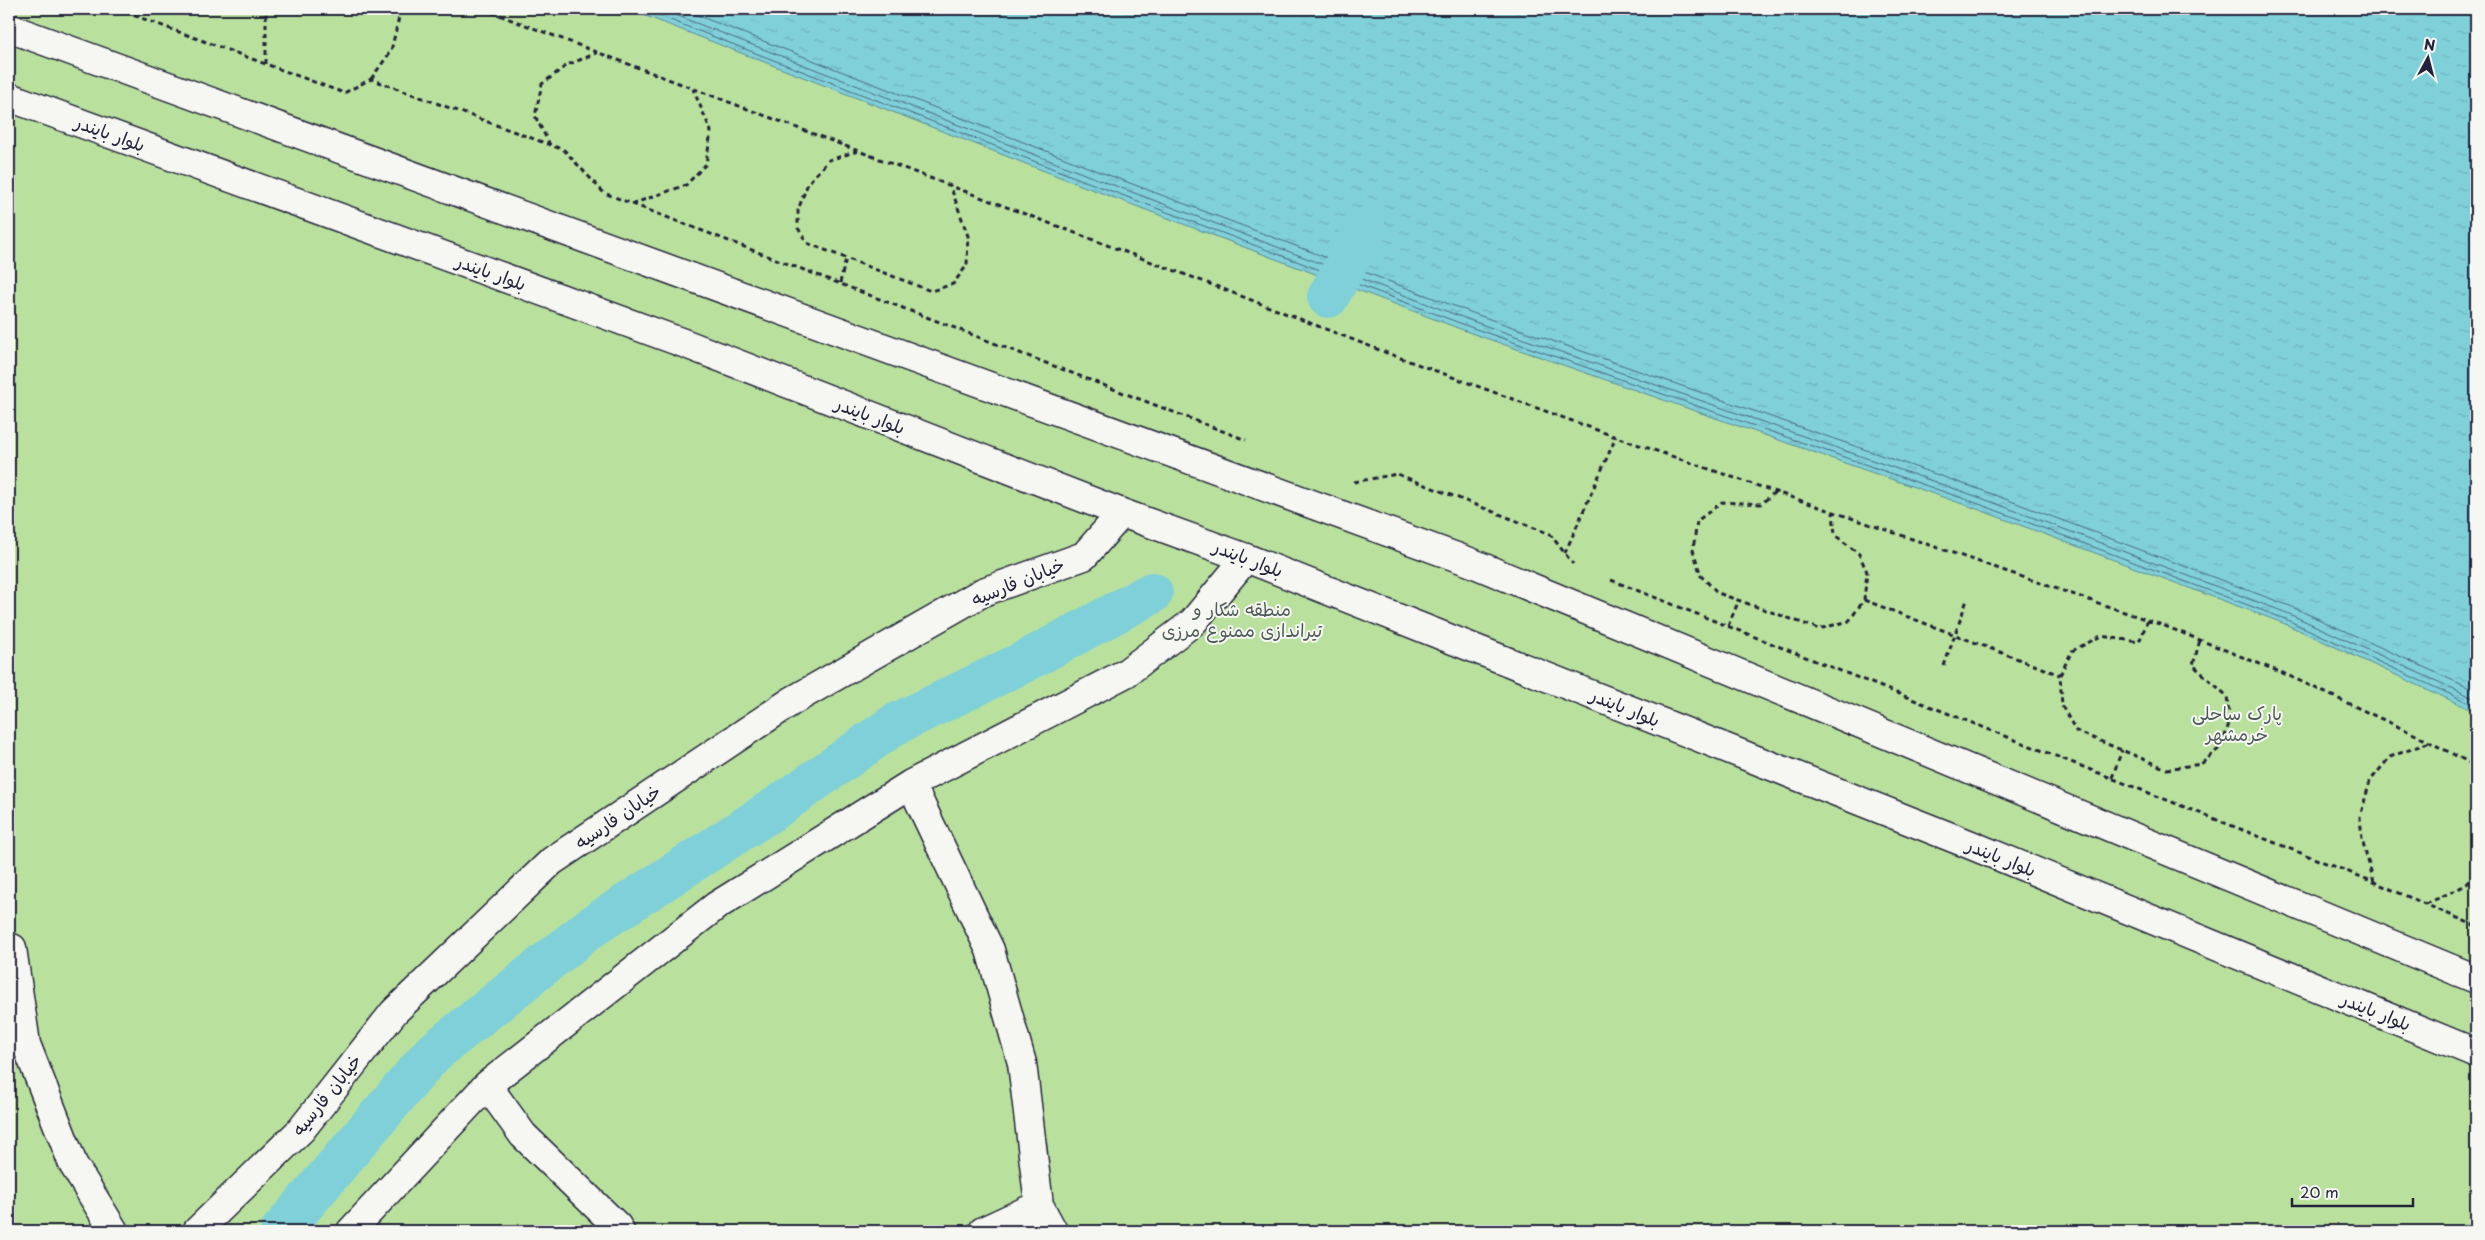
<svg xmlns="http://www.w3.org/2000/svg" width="2485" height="1240" viewBox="0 0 2485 1240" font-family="'Playpen Sans','Playpen Sans Arabic',sans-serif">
<defs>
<pattern id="water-ripples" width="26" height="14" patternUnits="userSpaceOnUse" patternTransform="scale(1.25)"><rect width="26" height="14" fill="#80d0da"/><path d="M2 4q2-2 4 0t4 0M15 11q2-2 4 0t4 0" fill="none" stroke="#6eb2bc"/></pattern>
</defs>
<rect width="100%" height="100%" fill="#eee8ed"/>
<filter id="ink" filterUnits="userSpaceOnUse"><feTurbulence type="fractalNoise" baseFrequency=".02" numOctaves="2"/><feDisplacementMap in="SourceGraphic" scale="10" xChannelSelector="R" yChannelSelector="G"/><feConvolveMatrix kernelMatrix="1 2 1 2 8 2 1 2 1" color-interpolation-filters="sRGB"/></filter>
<g filter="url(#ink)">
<!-- green -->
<path fill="#b9e19d" stroke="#6e826c" d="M9 9H2476V1231H9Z"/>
<!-- water -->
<path fill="url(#water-ripples)" stroke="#5a8a9a" d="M628 9H2476V712L2283 623 1977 509 1471 333 1083 186Z"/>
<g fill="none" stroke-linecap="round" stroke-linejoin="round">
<!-- shore -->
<path stroke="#48687b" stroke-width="1" d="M642 9 1085 181 1473 328 1979 504 2285 619 2476 706
M660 9 1087 175 1475 322 1981 498 2287 613 2476 699
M681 9 1090 168 1478 315 1984 491 2290 606 2476 691"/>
<!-- canal -->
<path stroke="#80d0da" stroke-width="42" d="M1328 297 1365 230
M281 1231 432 1054 590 928 777 807 894 725 1026 661 1152 593"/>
<defs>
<path id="minor" d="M9 28 1470 562 2476 979
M9 97 686 344 1122 513 1246 558 1971 845 2476 1053
M12 948 26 1044 73 1164 114 1231
M487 1085 523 1135 617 1226 620 1231
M197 1231 301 1130 394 1012 552 861 792 701 983 592 1084 556 1122 513
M351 1231 487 1085 716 906 911 784
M983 1231 1039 1205
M1053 1231 1039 1205 1022 1063 990 950 911 784 1126 673 1193 622 1246 558"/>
</defs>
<!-- minor casing -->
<use href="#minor" stroke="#22223b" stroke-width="31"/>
<!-- path -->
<path stroke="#22223b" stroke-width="3" stroke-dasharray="5 4" stroke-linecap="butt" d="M117 9 344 93 371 79 564 150 604 193 1246 440
M483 9 1218 287 1387 353 1616 437 2165 626 2285 674 2414 734 2476 766
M266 64V9
M371 79 391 51 401 9
M550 145 535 116 542 84 567 65 597 53
M858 151 829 160 808 183 798 210V228L807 243 931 291 953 284 967 265 968 236 950 185
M632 204 686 185 706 164 711 131 693 89
M840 283 846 258
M1354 482 1397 474 1550 534 1573 564
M1775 492 1761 504 1722 502 1697 521 1693 550 1701 576 1718 593 1819 629 1849 621 1864 600 1867 572 1859 554 1835 535 1833 512
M1565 553 1616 437
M1611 580 2374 882 2476 926
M1864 600 2060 675
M2148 620 2139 642 2101 636 2072 651 2060 675 2062 706 2076 731 2167 769 2201 764 2222 746 2230 720 2227 696 2193 665 2200 640
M1728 626 1739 600
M1944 666 1967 600
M2112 778 2122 750
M2374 882 2362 839 2360 817 2370 781 2390 757 2430 742
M2426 904 2466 885 2476 874"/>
<!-- minor -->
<use href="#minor" stroke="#f6f6f2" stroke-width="28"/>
</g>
</g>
<g text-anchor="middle" stroke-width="4" stroke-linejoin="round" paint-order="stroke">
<!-- street labels -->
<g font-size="18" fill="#22223b" stroke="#f6f6f2">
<text transform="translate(110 134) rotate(20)" y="6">بلوار بایندر</text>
<text transform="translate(491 273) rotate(20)" y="6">بلوار بایندر</text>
<text transform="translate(870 416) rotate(21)" y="6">بلوار بایندر</text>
<text transform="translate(1248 559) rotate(21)" y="6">بلوار بایندر</text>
<text transform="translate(1018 582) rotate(-22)" y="6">خیابان فارسیه</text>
<text transform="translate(1625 708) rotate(22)" y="6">بلوار بایندر</text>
<text transform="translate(618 817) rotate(-34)" y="6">خیابان فارسیه</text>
<text transform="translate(2001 858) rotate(22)" y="6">بلوار بایندر</text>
<text transform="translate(2376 1012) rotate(22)" y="6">بلوار بایندر</text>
<text transform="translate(327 1095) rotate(-51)" y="6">خیابان فارسیه</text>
</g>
<!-- park labels -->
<g font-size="18" fill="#4f5b58" stroke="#f6f6f2">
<text x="1242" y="616">منطقه شکار و<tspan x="1242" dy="21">تیراندازی ممنوع مرزی</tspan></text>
<text x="2237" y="720">پارک ساحلی<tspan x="2237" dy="21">خرمشهر</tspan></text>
</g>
</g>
<!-- margin -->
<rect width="2485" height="1240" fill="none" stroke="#f6f6f2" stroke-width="30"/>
<rect x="15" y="15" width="2455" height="1210" fill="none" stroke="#22223b" stroke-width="2" filter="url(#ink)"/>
<!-- north arrow -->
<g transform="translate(2428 58) rotate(7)" stroke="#f6f6f2" stroke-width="4" paint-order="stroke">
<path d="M0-4L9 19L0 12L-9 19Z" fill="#22223b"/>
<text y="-8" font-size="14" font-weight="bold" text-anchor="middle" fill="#22223b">N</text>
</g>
<!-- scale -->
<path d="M2292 1198v8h121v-8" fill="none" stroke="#22223b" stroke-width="2.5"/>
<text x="2300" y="1198" font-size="15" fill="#22223b" stroke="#f6f6f2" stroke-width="4" paint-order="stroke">20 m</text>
</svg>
